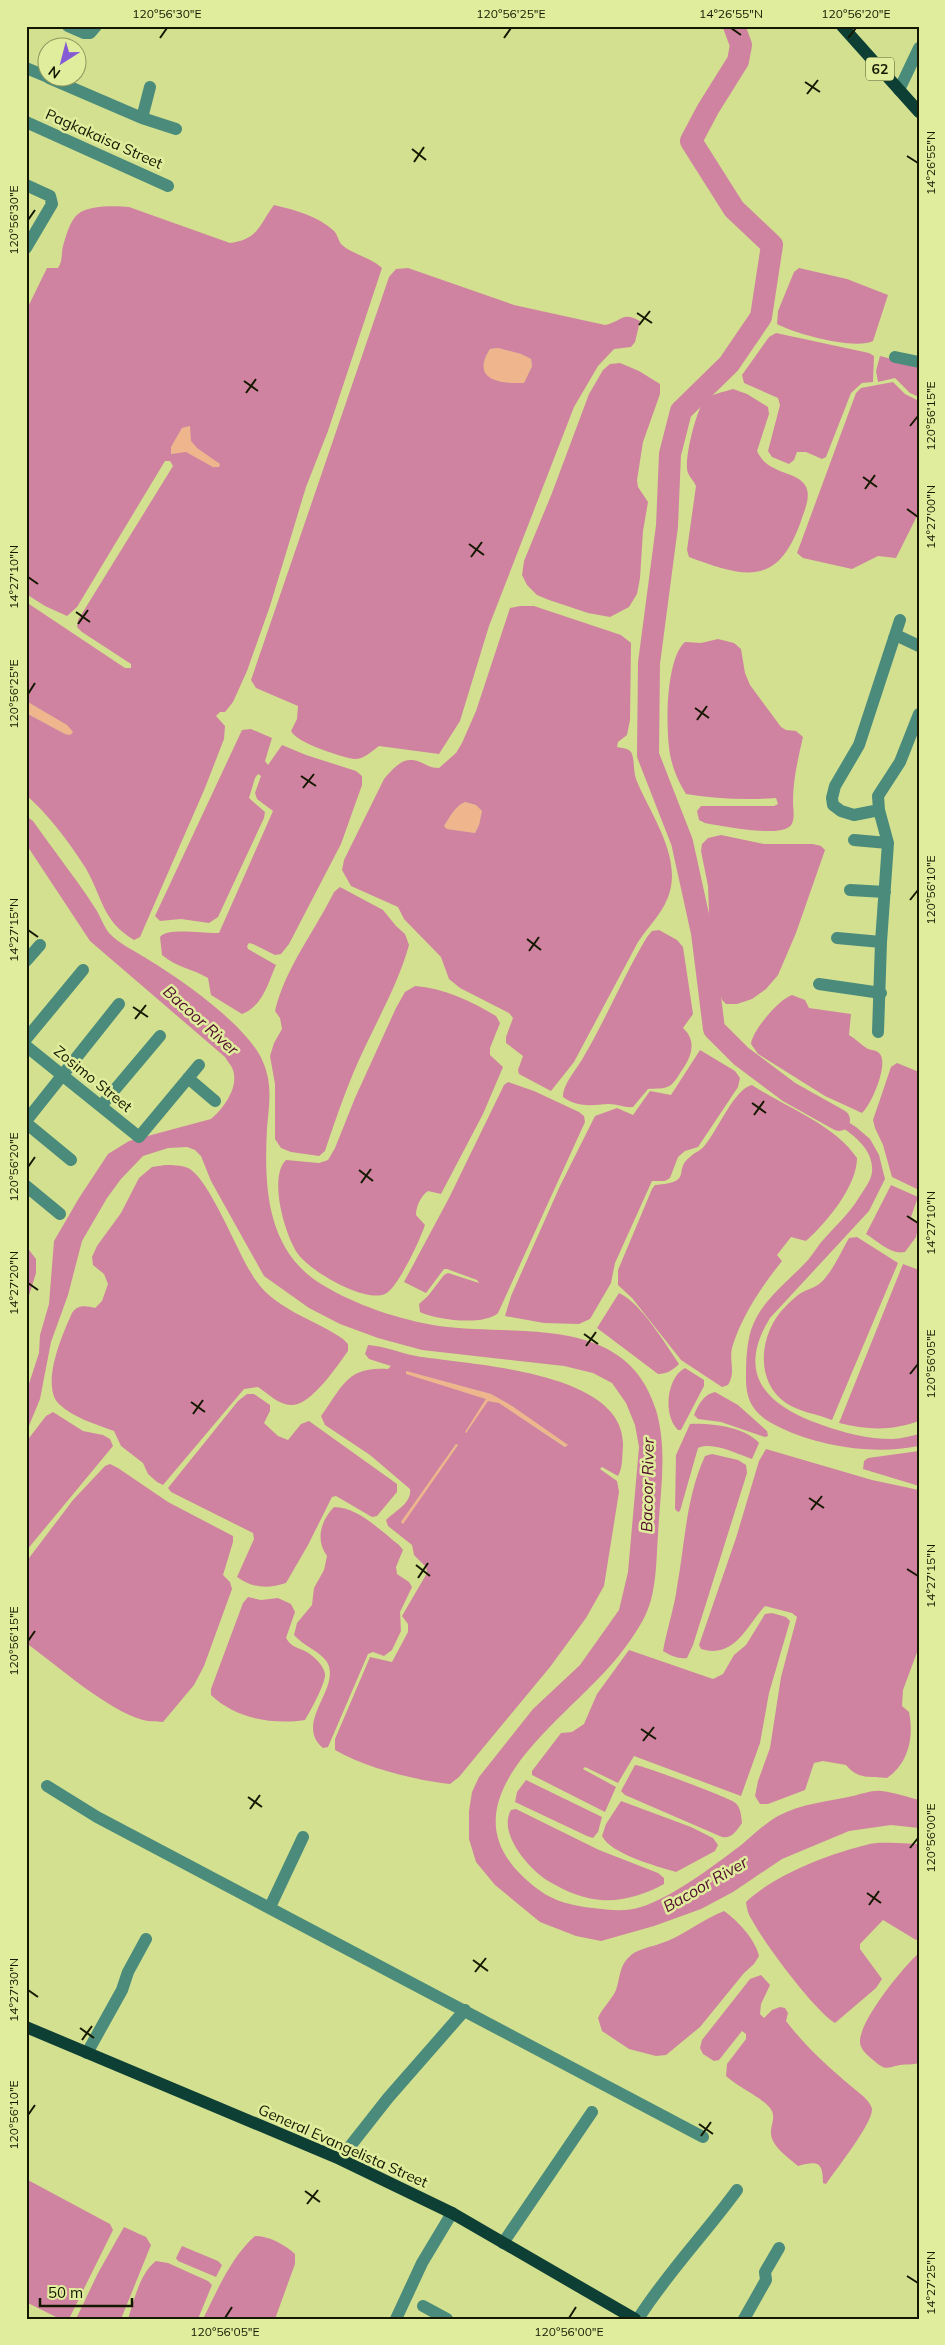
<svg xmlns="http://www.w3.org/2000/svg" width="945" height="2345" viewBox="0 0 945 2345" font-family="Mulish,sans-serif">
<rect width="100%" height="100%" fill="#d3e090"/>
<!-- green -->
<path fill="#efb58d" d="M498 348 521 354 531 359 532 365 524 383C498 384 471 380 490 349Z
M190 426C193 440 209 456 220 464L219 468C198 465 196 450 170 454L171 447 182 428Z
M26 701 67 725 73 732 70 735 65 734 26 713Z
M465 802 476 805 482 811 479 825 475 833 447 829 444 826C450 817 455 806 465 802Z
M406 1371 491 1394 512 1406 568 1445 566 1447 499 1403 489 1401 466 1433 464 1432 486 1399 405 1374Z
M456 1444 458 1445 404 1524 401 1522Z"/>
<!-- water -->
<path fill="#cf83a0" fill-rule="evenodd" d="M274 205C295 210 318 216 334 231 338 235 338 241 342 245 352 254 370 257 382 268L328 431 306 487 270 606 247 671 233 702 225 712H220L216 716 225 726 224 739 205 788 140 937 134 940C101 920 103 897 85 867 68 841 49 815 26 795V713L65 734 70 735 73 732 67 725 26 701V602L125 668H131V664L82 632 77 627 78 620 173 466 170 461H165L77 607 67 616 45 606 26 594V311L47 268H58C63 261 61 254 63 246 66 236 70 220 78 214 90 205 115 206 129 207L230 243C258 240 259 225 274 205ZM190 426 191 441 197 448 220 464 219 467H213L186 452 171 454V447L182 428Z
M408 268 514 305 605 325C623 321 621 311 640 321L635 342 631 347 614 349 598 366 574 407 489 626 460 721 439 754 379 746C372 751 364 759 355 759 343 758 295 742 291 731L297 719 298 706 256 688 251 680 389 277 396 269ZM498 348 521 354 531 359 532 366 524 383C498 384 471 379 490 349Z
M799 268 847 279 888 295 873 341C855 350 795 334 777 324L778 311 794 272Z
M776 333 869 353 874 356 873 382 862 383 851 393 826 457 822 459 806 452H797L794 460 789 464 772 457 768 451 780 405 778 398 744 383 742 375 769 337Z
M880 356 919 366V397L910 393 895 378 878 382 876 371Z
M620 363 639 371 660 384V394L643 442 637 480 638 487 648 502 643 531 640 578 637 594 629 607 610 617 588 613 549 600 537 595 527 585 522 575 524 561 552 493 589 394 603 370 610 364Z
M893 382 905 394 919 401V512L896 558 878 556 852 569 803 558 797 553 856 393 861 388Z
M733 389 747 394 768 407 769 414 757 451C768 475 795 470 805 485 812 496 804 511 801 521 778 587 745 578 689 557L687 550 696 486C694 481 690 478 688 473 683 462 696 411 704 401 710 394 724 392 733 389Z
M520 606H534L621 635 631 643 630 720 627 735 618 742 617 747C622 748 628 748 631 752 635 759 633 771 636 779 649 812 680 853 670 891 665 911 649 925 638 942L574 1062 551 1091 519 1074 518 1070 523 1056 506 1043V1037L513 1018 509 1013 460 988 449 979 441 957 404 919 398 907 351 886 342 870 344 860 384 779C394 768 403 755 420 762 427 765 431 768 439 768L456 753 462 743 476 711 510 608ZM465 802 476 805 482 811 479 825 475 833 447 829 444 826C450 817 455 806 465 802Z
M718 639 734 643 741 649 745 673 750 685 781 727 786 730 796 731 803 737C798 759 793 779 793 802 793 809 796 822 789 827 776 837 722 826 705 823L699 820 697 811 701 806H774L778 804 776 798C746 800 716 799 686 794 679 783 674 772 671 759 665 734 665 659 685 642L701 643Z
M251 729 272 738 265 761 268 765 282 745 306 755 356 771 362 776V785L341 844 289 944 281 954 275 955 253 944 249 943 247 946 248 949 276 965C268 983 263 1006 242 1014L211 995 208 978C193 969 176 967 162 955L160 937C168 927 205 934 219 933L273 811 257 799 255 793 261 776 258 774 255 778 249 798 265 812 264 818 218 917 209 923 181 919 160 921 155 916 242 730Z
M26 816 33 821C53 850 76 878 95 908 100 915 103 925 109 933 119 944 137 952 149 960 182 980 249 1027 263 1062 273 1085 269 1105 267 1128 264 1186 266 1250 321 1284 355 1305 400 1320 439 1326 517 1337 626 1312 656 1410 668 1451 660 1492 658 1535 656 1562 657 1595 643 1620 630 1644 609 1669 589 1688 532 1745 441 1818 539 1890 555 1902 574 1906 593 1908 610 1910 625 1912 641 1907 673 1897 713 1866 740 1846 752 1836 764 1824 778 1816 802 1803 827 1802 853 1796 862 1794 872 1790 881 1791 893 1792 907 1797 919 1800V1828L891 1825 849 1831 782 1859 733 1892 701 1909 654 1926 601 1941 576 1936 540 1922 495 1885 476 1862 469 1839V1811L472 1792 479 1777 533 1709 580 1665 619 1610 628 1572 639 1447 635 1425 626 1403 612 1383 593 1373 564 1366 422 1350 378 1338 340 1324 309 1308 264 1276 211 1181 201 1156 195 1150 187 1147 168 1148 143 1156 121 1179 107 1198 82 1241 68 1295 51 1342 40 1399 26 1433V1393L39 1353 40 1335 49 1304 54 1241 79 1198 108 1154 129 1141 211 1119C223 1109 239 1088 233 1070 232 1066 227 1061 225 1057L90 941 26 844Z
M721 835 764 844H813L821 846 825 850 796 933 778 975 766 989 752 999 737 1004H726L722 1000 711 963 708 886 701 851 702 844 708 838Z
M340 887 383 910 396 926 405 934 409 945C399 981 381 1013 365 1047 349 1080 337 1115 325 1151L319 1156 291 1152 281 1148 275 1139V1084L270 1056 274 1043 282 1029 280 1018 275 1011C285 968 315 931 334 892Z
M659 930 677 940 683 947 693 1014 683 1028C698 1042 691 1058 680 1073 678 1077 674 1082 671 1085 664 1090 656 1088 648 1089L633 1107C625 1108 617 1104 609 1104 592 1105 578 1108 563 1097 563 1083 578 1068 584 1056 607 1017 624 975 647 937L652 931Z
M415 986C444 988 471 1001 496 1016L500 1023 490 1048V1055L503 1067 483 1114 441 1194 428 1191C421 1196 416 1206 416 1215L425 1225C420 1240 398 1288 385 1294 364 1303 310 1271 298 1254 285 1236 268 1177 286 1160L319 1163 328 1160 335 1148 355 1098 396 1008 405 992Z
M792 995 805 1000 809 1008 851 1014 849 1035C856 1039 861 1045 868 1049 871 1050 876 1050 879 1053 890 1062 871 1106 862 1113L825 1096 758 1054 751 1044C752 1031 779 999 792 995Z
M700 1050 735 1071 740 1078 738 1087 698 1147 685 1151 678 1157 670 1178 665 1181H652L615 1263 611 1283 590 1319 579 1324 544 1323 505 1316 511 1296 560 1186 595 1116 617 1108 633 1115 650 1091 671 1095Z
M897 1063 919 1072V1190L892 1177 883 1145 875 1128 873 1120 891 1067Z
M508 1082 534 1091 579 1112 584 1116 585 1122 498 1313C484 1326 436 1320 420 1312L419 1304 428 1296 444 1275 448 1273 479 1283 477 1280 447 1269H444L426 1293 404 1282 449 1198 504 1085Z
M752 1085C785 1107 834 1124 857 1158 857 1186 827 1222 806 1241L791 1237 777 1255 782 1261C762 1286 741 1317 732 1348 729 1361 736 1373 728 1385L722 1387 681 1360 632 1298 618 1285V1270L652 1189 655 1185C695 1182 672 1171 690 1157 695 1152 701 1151 705 1145 718 1130 734 1089 752 1085Z
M814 1101 856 1127 870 1139 879 1155 885 1179 869 1211 770 1318C735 1375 767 1406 822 1425 845 1433 867 1439 892 1439 901 1439 910 1436 919 1434V1446C874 1455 820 1447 779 1427 754 1415 745 1402 746 1374 746 1359 747 1344 751 1330 761 1300 788 1282 808 1260 814 1253 818 1245 824 1239 836 1225 849 1214 858 1199 863 1191 871 1181 872 1172 875 1140 832 1122 809 1109Z
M165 1165C172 1165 181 1165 188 1168 210 1178 240 1260 257 1282 277 1310 316 1320 343 1339L348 1344V1351C338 1365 310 1407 291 1405 279 1405 267 1393 258 1387L244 1389 163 1485 157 1482 148 1474 143 1463 121 1446 114 1431C95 1424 74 1418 59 1404 40 1385 63 1333 72 1313 78 1304 86 1306 95 1308L102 1301 108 1284 104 1274 93 1265 92 1257 97 1246 121 1213 139 1178 152 1167Z
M891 1185 918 1197 911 1217 919 1223 916 1237 905 1252C891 1255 877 1241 866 1234Z
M857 1237 898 1263 832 1420C817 1414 799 1412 786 1403 753 1380 760 1331 786 1306 790 1302 796 1296 801 1293 810 1288 819 1287 826 1277 835 1266 842 1250 849 1238Z
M26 1246 36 1259V1273L26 1305Z
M903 1264 919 1270V1421C892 1431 867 1430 839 1423Z
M619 1293C641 1303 665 1343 679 1364 673 1370 667 1374 658 1374L597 1328Z
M368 1345C385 1346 400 1353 416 1356 468 1365 626 1370 623 1446 622 1456 623 1467 618 1476L602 1467 600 1469 617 1481 619 1492 604 1586 586 1618 550 1667 459 1777 450 1784C414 1780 366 1768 335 1750V1739L370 1657 392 1662 408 1632V1624L402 1616 427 1573 426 1567 414 1555 412 1545 388 1526 386 1520C395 1511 412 1503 410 1489L370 1455 325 1425 321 1416C343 1386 347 1366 388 1369L391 1366 369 1359 365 1354ZM406 1371 491 1394 512 1406 568 1445 565 1447 499 1403 488 1401 466 1433 465 1432 486 1399 406 1374ZM456 1444 458 1445 403 1524 401 1522Z
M685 1368 704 1380V1386L681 1430H678C663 1416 666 1378 685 1368Z
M715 1392 738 1405 767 1431 768 1436 765 1437 721 1422 698 1419 694 1415C698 1405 704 1394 715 1392Z
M247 1394H254L270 1405V1411L264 1423 278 1436 288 1440 301 1424 309 1421 397 1484V1492L377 1516 372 1517 336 1496 332 1497 308 1545 286 1583C268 1589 252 1588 237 1577L254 1539 253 1533 171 1492 168 1488 238 1401Z
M53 1412 83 1431 103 1435 110 1439 113 1446 26 1551V1442L46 1416Z
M690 1424C711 1423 745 1427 759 1443L752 1459C737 1454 713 1441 698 1448L680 1511 678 1512 675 1509 676 1455Z
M766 1449 872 1480 919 1490V1647L903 1690 902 1706 909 1712C914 1736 909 1763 887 1778 870 1776 858 1780 846 1765L823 1761 814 1763 805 1790 768 1804H760L755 1796 758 1781 770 1748 781 1677 797 1617 792 1613 765 1606C746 1627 735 1659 701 1649L699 1645 736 1538 759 1461Z
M919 1451V1486L863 1469 864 1461 868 1458Z
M712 1454 738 1460 746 1465 747 1473 693 1645 687 1658C678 1659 671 1656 663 1651 667 1629 674 1609 677 1587 685 1543 686 1497 705 1456Z
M110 1464 118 1468 168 1502 233 1536V1542L223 1575 230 1582 232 1589 204 1666 194 1685 163 1722C157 1721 149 1722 143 1720 107 1710 58 1666 26 1643V1562L73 1500 105 1466Z
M334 1507C358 1507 381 1531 399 1545L403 1550 396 1567 397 1574 409 1582 412 1587 400 1612 401 1631 392 1650 384 1656 373 1652 368 1654 328 1747 323 1748C293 1723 342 1688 327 1662 320 1651 303 1646 294 1635L297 1623 312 1605 314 1588 324 1570 327 1556C315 1540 321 1520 334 1507Z
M248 1597 261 1600 278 1598 291 1604 295 1612 286 1638C293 1650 302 1647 311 1655 317 1659 324 1667 325 1674 326 1683 310 1712 305 1720 271 1725 235 1718 211 1695V1689L243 1603Z
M772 1613 786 1617 790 1621 769 1693 760 1743 741 1796 634 1756 618 1783 585 1767 583 1769 616 1787 605 1812 532 1775V1771L561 1733 572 1732 584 1724 597 1694 629 1650 713 1679 723 1674 734 1655 746 1645 765 1614Z
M635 1765C642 1765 727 1797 734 1802 741 1806 741 1816 742 1823 736 1831 732 1839 722 1837L625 1795 621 1791Z
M526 1780 602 1817 598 1832 593 1838 587 1836 515 1802 517 1792Z
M621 1801 691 1827 713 1838 718 1845 715 1851 676 1872C656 1866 611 1854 602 1836L606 1824Z
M516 1809 599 1850 658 1873 664 1878V1884C647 1894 621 1902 601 1900 584 1899 565 1891 550 1882 531 1871 497 1834 511 1810Z
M897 1843 919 1844V1938L916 1940 883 1920 860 1944V1949L882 1979 876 1988 835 2023C815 2011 764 1943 752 1920 748 1914 747 1909 746 1902 774 1875 829 1854 866 1845 876 1842 887 1843 897 1843Z
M724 1911C738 1921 755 1939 759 1956L754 1964 744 1973 700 2027 666 2055 656 2056 629 2049 602 2031 598 2018C602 2008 611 2001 616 1990 620 1979 619 1967 628 1958 636 1949 648 1948 659 1944 682 1937 701 1920 724 1911Z
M919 1953V2063C913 2065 906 2064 900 2065 885 2068 886 2071 873 2060 867 2055 860 2049 860 2042 859 2021 903 1967 919 1953Z
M761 1975 770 1985 761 2004 760 2014 764 2018 772 2010 780 2007 785 2008 788 2013 786 2021C808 2050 835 2073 863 2096 867 2100 871 2104 872 2109 873 2123 835 2171 826 2184L823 2183C823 2161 817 2161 798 2166 789 2158 772 2147 771 2134 770 2125 777 2117 770 2108 760 2096 739 2088 726 2076L727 2064 746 2039V2034L742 2031 719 2060 714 2061 703 2054 700 2048 702 2040 750 1979Z
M26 2179 110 2224 113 2230 69 2319H60L26 2302Z
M124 2227 146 2237 151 2245 121 2319H76L98 2273Z
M255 2236C269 2236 284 2244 295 2254V2264L275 2319H203C217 2291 231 2257 255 2236Z
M182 2246 218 2261 222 2265 216 2277 178 2261 176 2258Z
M156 2261 168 2263 208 2281 212 2285 198 2319H128C134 2300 140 2273 156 2261Z"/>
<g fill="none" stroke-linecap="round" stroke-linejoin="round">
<!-- river -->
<path stroke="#cf83a0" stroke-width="22" d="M734 26 741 45 738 61 708 109 691 141 734 209 772 245 761 317 729 364 681 411 670 454 667 526 649 663 648 755 682 842 702 933 714 1029 741 1056 789 1092 839 1120"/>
<!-- minor -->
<path stroke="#4a8b7b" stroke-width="12" d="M68 26 84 33H90L96 26
M26 68 48 77
M49 78 142 118 150 87
M899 90 919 48
M142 118 176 129
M26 122 168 186
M26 185 50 196 52 204 26 248
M895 357 919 362
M894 638 898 636 919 646
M879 810 854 815 841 811 833 805 832 798 835 786 859 745 900 620
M854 840 888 843
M850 890 885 892
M837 938 881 942
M26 961 40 945
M819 984 881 993
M878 1032 881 942 888 843 879 810 878 796 900 762 919 714
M26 1039 83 970
M26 1046 139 1137 199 1065
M188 1078 215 1101
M101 1106 160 1036
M26 1121 119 1004
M26 1123 71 1160
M26 1186 60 1214
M47 1786 97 1817 703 2137
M270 1907 303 1837
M87 2053 122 1990 128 1972 146 1939
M340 2159 388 2098 465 2010
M503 2243 592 2112
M423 2306 447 2319
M396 2319 422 2263 452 2213
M638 2319C667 2273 705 2234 737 2190
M744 2319 766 2280 765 2272 779 2248"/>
<!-- major -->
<path stroke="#0e3f35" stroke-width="12" d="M842 26 919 112
M26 2027 340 2159 452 2213 635 2319"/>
</g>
<!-- ticks -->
<path fill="none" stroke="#151800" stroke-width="2" d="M731 28 741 35M160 38 167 28M504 38 511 28M848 38 856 28M805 82 820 92M807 94 818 80M412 149 426 160M907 156 918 163M414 162 424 147M28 220 35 210M637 313 652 323M639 325 650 311M244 381 258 391M246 393 256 379M910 426 918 416M863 477 877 487M865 489 875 475M907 509 918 517M469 544 484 555M471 557 482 542M28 577 38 584M76 612 90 622M78 624 88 610M28 694 35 683M695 708 709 718M697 720 707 706M301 776 316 786M303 788 314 774M910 900 918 890M28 930 38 937M527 939 541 950M529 951 539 937M133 1007 148 1017M135 1019 146 1005M752 1103 766 1113M754 1115 764 1101M28 1167 35 1157M359 1170 373 1181M361 1183 371 1169M907 1216 918 1223M28 1283 38 1290M584 1334 598 1344M586 1346 596 1332M910 1374 918 1364M191 1402 205 1412M193 1414 203 1400M809 1498 824 1508M811 1510 822 1496M416 1565 430 1576M907 1569 918 1576M418 1578 428 1563M28 1641 35 1631M641 1729 656 1739M643 1741 654 1727M248 1797 262 1807M250 1809 260 1795M910 1848 918 1838M867 1893 881 1903M869 1905 879 1891M473 1960 488 1971M475 1972 486 1958M28 1990 38 1997M80 2028 94 2038M82 2040 92 2026M28 2115 35 2105M699 2124 713 2134M701 2136 711 2122M305 2191 320 2202M307 2204 318 2190M907 2276 918 2283M225 2318 232 2307M569 2318 576 2307"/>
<g text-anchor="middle" stroke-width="5" stroke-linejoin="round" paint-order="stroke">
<!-- shield labels -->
<rect fill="#e0ed9c" stroke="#52582f" stroke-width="1" x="866" y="57.5" width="28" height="23" rx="4"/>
<g font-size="14" font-weight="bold" fill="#151800">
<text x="880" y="74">62</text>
</g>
<!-- street labels -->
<g font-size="15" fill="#151800" stroke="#e0ed9c">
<text transform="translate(104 139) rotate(24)" y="5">Pagkakaisa Street</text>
<text transform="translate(93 1079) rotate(39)" y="5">Zosimo Street</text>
<text transform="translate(343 2146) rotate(24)" y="5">General Evangelista Street</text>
</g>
<!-- water labels -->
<g font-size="16" font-style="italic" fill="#510d2f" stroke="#e0ed9c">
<text transform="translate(201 1020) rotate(42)" y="6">Bacoor River</text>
<text transform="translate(647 1485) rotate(-89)" y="6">Bacoor River</text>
<text transform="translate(705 1884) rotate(-30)" y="6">Bacoor River</text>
</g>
</g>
<!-- border -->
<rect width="945" height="2345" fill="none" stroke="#e0ed9c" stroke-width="55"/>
<!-- north arrow -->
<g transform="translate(62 62) rotate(216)"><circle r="24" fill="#e0ed9c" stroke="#8f985e"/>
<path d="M0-4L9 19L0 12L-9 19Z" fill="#845bd5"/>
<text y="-8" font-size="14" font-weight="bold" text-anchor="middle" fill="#151800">N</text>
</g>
<!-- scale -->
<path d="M40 2298v8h92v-8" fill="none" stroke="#151800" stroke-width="2.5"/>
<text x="48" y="2298" font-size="15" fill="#151800" stroke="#e0ed9c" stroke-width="4" paint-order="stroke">50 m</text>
<rect x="28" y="28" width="890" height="2290" fill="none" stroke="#151800" stroke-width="2"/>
<g font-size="12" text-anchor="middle" fill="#151800">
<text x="167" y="18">120°56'30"E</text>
<text x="511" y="18">120°56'25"E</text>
<text x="731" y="18">14°26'55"N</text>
<text x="856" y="18">120°56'20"E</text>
<text transform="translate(931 163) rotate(-90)" y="4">14°26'55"N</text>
<text transform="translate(14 220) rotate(-90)" y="4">120°56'30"E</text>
<text transform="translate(931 416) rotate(-90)" y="4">120°56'15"E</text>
<text transform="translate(931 517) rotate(-90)" y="4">14°27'00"N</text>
<text transform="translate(14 577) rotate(-90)" y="4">14°27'10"N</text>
<text transform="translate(14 694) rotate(-90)" y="4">120°56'25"E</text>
<text transform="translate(931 890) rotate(-90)" y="4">120°56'10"E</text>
<text transform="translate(14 930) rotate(-90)" y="4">14°27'15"N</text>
<text transform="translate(14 1167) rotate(-90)" y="4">120°56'20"E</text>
<text transform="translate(931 1223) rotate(-90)" y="4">14°27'10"N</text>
<text transform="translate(14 1283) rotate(-90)" y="4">14°27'20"N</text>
<text transform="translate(931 1364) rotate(-90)" y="4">120°56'05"E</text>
<text transform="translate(931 1576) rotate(-90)" y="4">14°27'15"N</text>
<text transform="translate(14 1641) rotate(-90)" y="4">120°56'15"E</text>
<text transform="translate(931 1838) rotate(-90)" y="4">120°56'00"E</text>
<text transform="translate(14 1990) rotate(-90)" y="4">14°27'30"N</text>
<text transform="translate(14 2115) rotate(-90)" y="4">120°56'10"E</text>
<text transform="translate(931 2283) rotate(-90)" y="4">14°27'25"N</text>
<text x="225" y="2336">120°56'05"E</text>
<text x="569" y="2336">120°56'00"E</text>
</g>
</svg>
